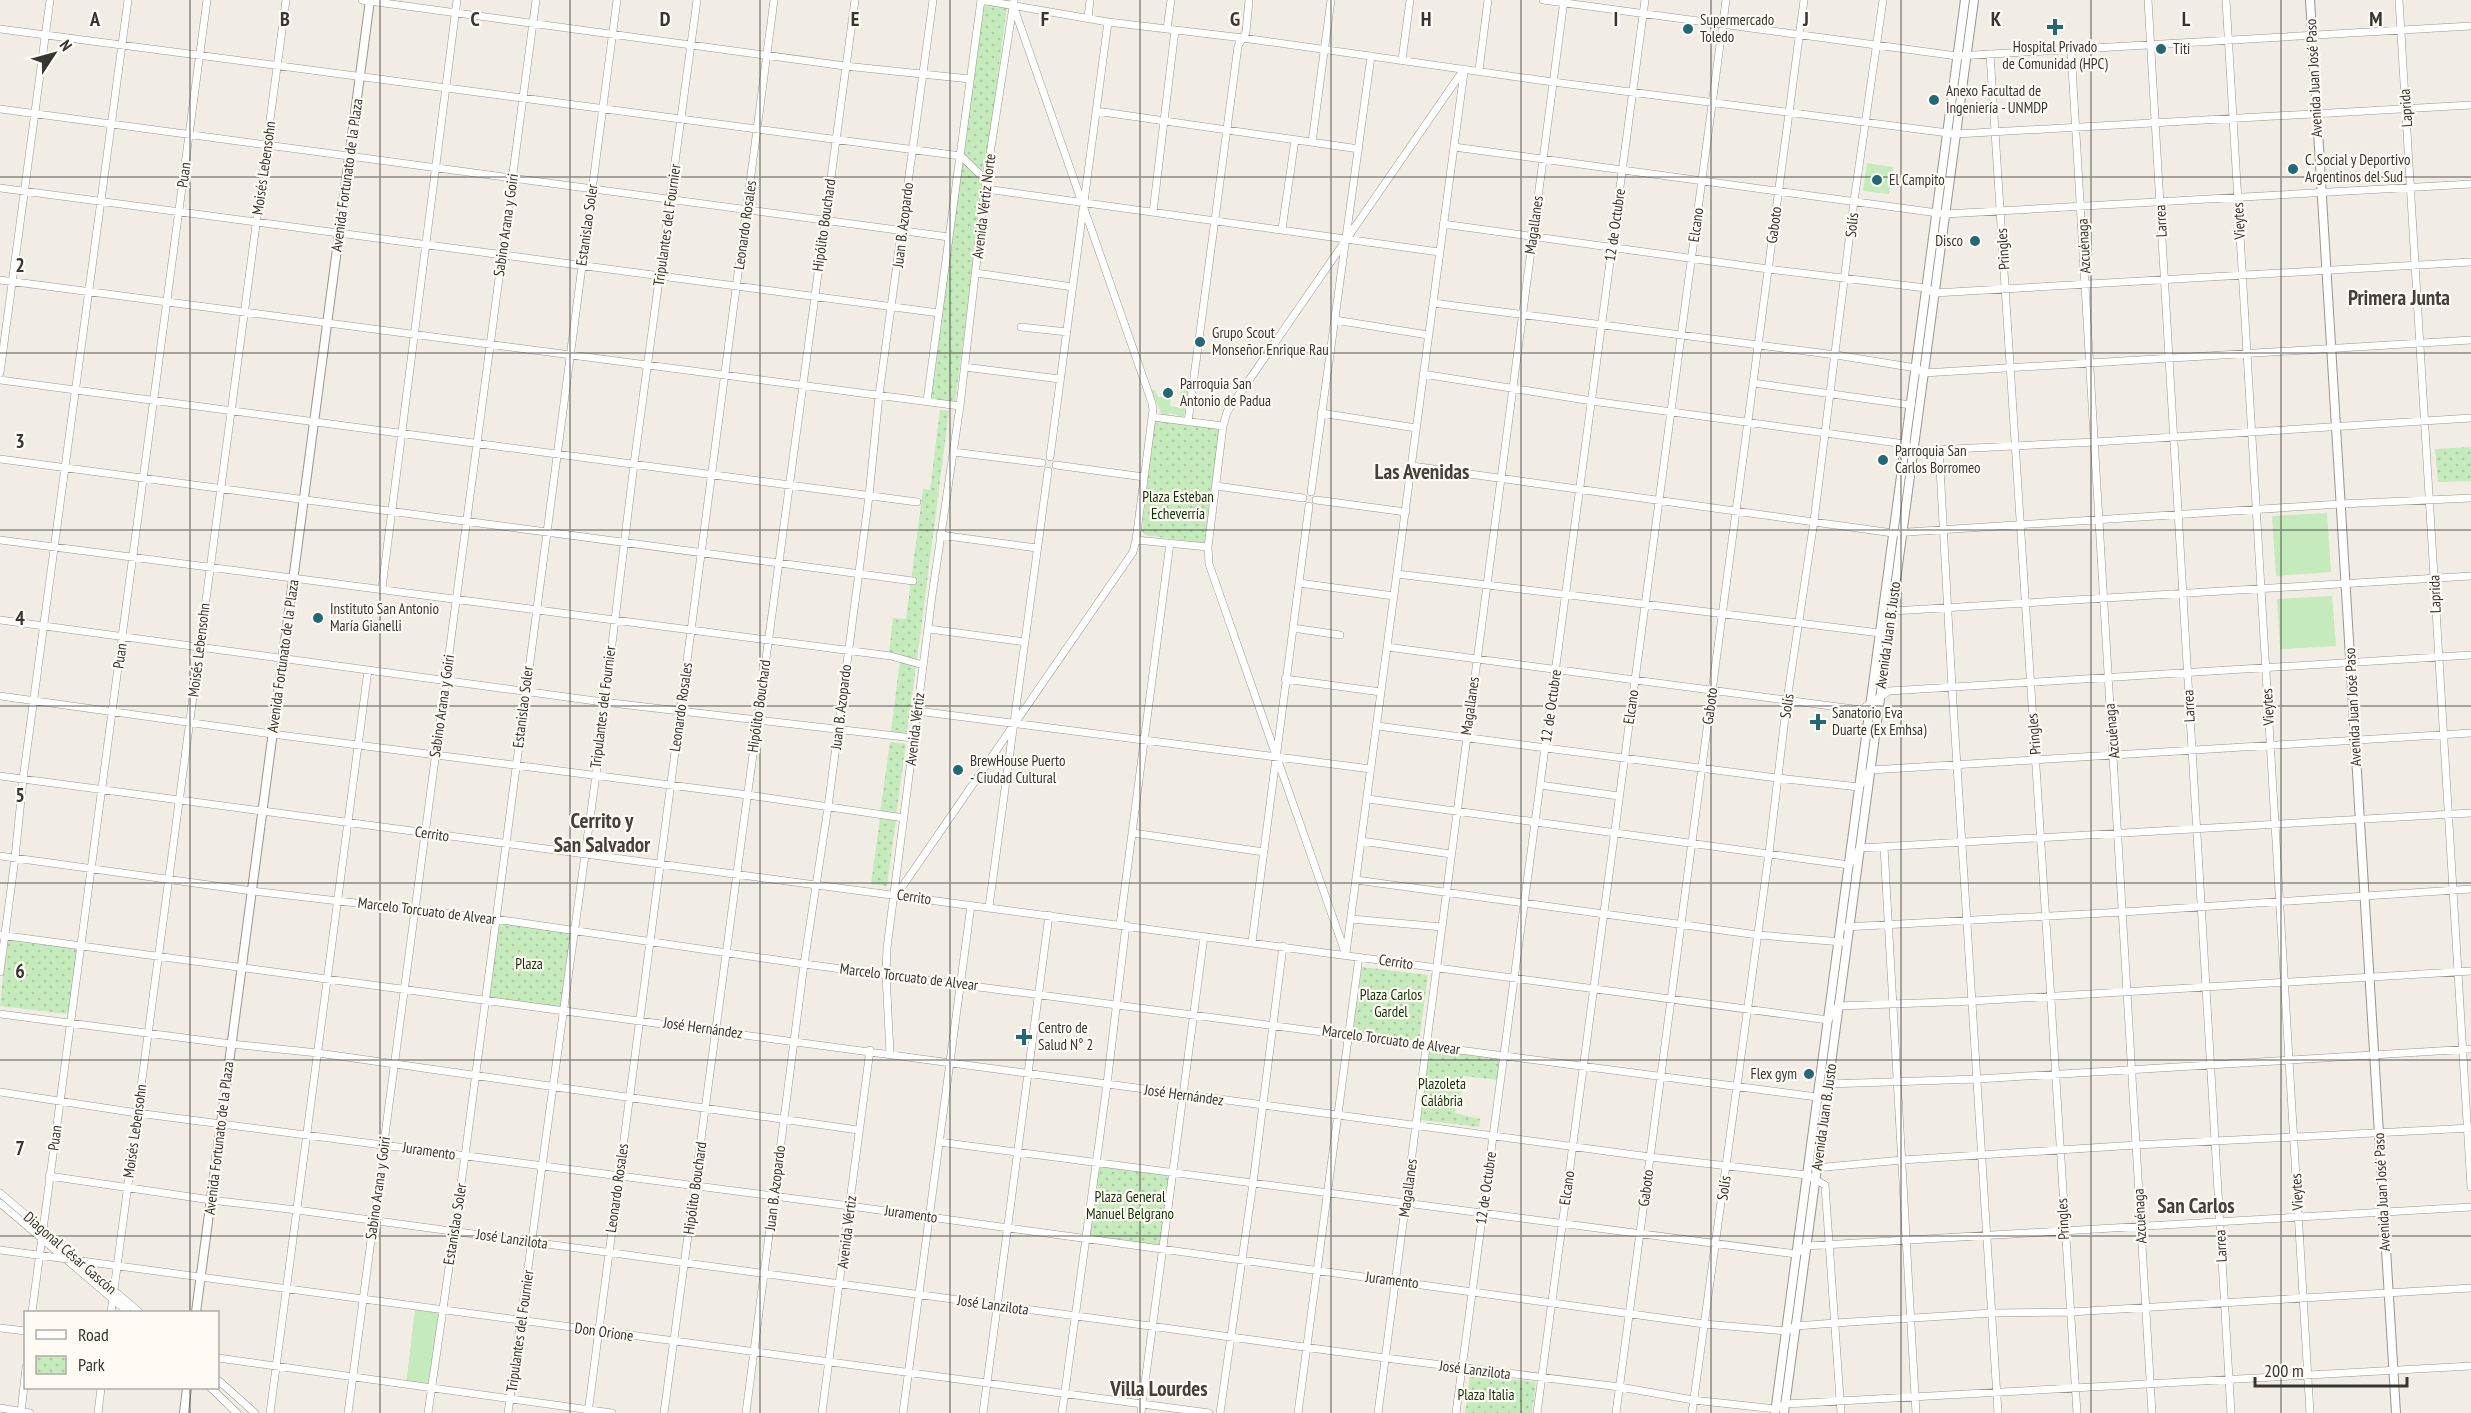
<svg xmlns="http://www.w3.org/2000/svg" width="2471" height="1413" viewBox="0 0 2471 1413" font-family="'PT Sans Narrow',sans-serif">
<defs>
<pattern id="park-dots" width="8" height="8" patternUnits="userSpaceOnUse" patternTransform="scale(1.5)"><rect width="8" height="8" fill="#c5eabc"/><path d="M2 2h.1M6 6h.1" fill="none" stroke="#aac9a2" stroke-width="1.8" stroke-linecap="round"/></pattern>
</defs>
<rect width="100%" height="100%" fill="#f2ede4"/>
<!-- grass -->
<path fill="#c5eabc" d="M1867 163 1893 167 1889 194 1863 191Z
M1181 389 1189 390 1184 416 1182 417 1170 413 1167 416 1162 415 1151 390H1155L1158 397H1171L1170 406 1179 407Z
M2327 513 2331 572 2276 576 2272 516Z
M2332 596 2336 646 2280 649 2277 599Z
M415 1309 442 1310 431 1387 406 1385Z"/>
<!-- park -->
<path fill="url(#park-dots)" d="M984 0H1008L985 172 963 155Z
M962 162 984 181 955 403 931 400Z
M940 410 949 411 917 660 889 653 893 618 906 619 923 489 930 490Z
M1158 421 1217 428 1219 432 1205 542 1200 543 1145 535 1142 531 1154 425Z
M2471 447V481L2438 482 2435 449Z
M900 660 916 665 907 734 891 732Z
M890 742 906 744 896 816 880 813Z
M880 818 896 820 887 886 871 884Z
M495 919 573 931 562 1009 484 1000Z
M7 936 78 945 69 1014 0 1006Z
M1362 967 1428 975 1419 1041 1353 1032Z
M1429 1049 1501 1058 1498 1080 1463 1076 1459 1106H1456L1455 1113 1480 1119 1479 1127 1420 1120Z
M1097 1163 1174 1173 1164 1249 1086 1239Z
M1470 1374 1536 1382 1532 1413H1465Z"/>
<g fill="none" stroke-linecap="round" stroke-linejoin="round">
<defs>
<path id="minor" d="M362 0 845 66 970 79
M981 0 1108 22 1243 38 1553 82 1956 134 2471 105
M1543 0 1957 56 2471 26
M2148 0 2231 1413
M2226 0 2310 1413
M2399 0 2471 1187
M1088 18 1090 0
M0 29 961 156 986 180
M1167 29 1171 0
M2071 50 2152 1413
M1990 54C2021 507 2048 960 2077 1413
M1402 60 1410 0
M1479 70 1488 0
M0 109 949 237
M1096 111 1359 149
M1312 142 1331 0
M1454 147 1945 214 2471 184
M0 188 939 313
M986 189 1439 252
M1153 212 1175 30
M1443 224 1768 269 1926 288 1934 293 2471 262
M1282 229 1295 140
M976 273 1073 287
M0 280 960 406
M1433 303 1836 355 1916 368 1924 373 2471 340
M1335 320 1428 335
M1021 327 1067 332
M964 367 1060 379
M0 373 50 0
M1423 374 1592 401 1905 444 1913 451 2095 442 2471 418
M0 380 917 502
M1753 383 1911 405
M927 401 981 0
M1321 413 1416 428
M1152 417 1223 426
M1188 422 1238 46 1246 32 1249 0
M1939 450 1952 687 1998 1413
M953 452 1042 463
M1050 457 1108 22
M0 459 913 581
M1056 465 1144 477
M1412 466 1893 533 2340 504 2471 498
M1216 486 1303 498
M1311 492 1371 56
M1316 500 1406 512
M940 535 1037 548
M0 540 891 656 923 665
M1136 540 1208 547
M1397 574 1872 632 1880 633 1881 631
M1299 583 1394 596
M382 588 457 0
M1889 616 1892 611 2471 576
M0 620 603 702 913 738
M1293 628 1340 635
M929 629 1025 642
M1387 647 1861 710 1889 691 2471 655
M1285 679 1381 692
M0 696 272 734 748 795 904 818
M917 711 1371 769
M1377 726 1777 778 1859 787 1870 770 2471 733
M0 776 1828 1020 1838 1006 1973 1001 2471 971
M1540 785 1619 796
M1368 799 1849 865 1860 848 2471 813
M1133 833 1264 852
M1361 841 1451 854
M1884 847 1916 1413
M0 856 252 891 495 919 804 964 1817 1097 1828 1084 1978 1079 2471 1049
M1356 880 1758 935 1842 942
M894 894 902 887 1133 552 1136 540 1153 410 1152 403 1014 8
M989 907 1048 471
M1351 919 1442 927
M1120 925 1170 543
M1845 927 2123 912 2471 889
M0 935 1650 1157 1807 1175 1825 1185 1841 1413
M1252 942 1309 506
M1346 953 1464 72
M1346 955 1209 564 1208 547 1223 426 1227 412 1464 69
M0 972 15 858 23 779 128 0
M0 1014 231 1044 318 1053 858 1130
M890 1053 886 974 887 948 932 596 960 406 986 180 1014 0
M0 1092 137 1113 850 1206 1704 1324 1786 1331 1796 1326 1835 1323 1992 1313 2070 1312 2471 1288
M939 1142 1796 1254 1806 1246 2471 1207
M1815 1168 1902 1160 2136 1145 2471 1128
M49 1176 211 1200 297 1210 1385 1358 1620 1387 1693 1400 1776 1409 1785 1404 2471 1366
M0 1193 139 1312
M0 1203 128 1312
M0 1250 1209 1413
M32 1312 207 0
M111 1312 286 0
M0 1328 26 1331
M218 1358 612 1413
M218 1380 255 1413
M211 1388 237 1413
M0 1408 30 1413
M21 1413 26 1367
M98 1413 101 1388
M270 1413 368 670
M348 1413 536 0
M428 1413 465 1156 617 0
M508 1413 596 775 634 464 697 0
M588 1413 774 0
M664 1413 855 0
M746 1413 804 964 828 807 869 496 879 395 933 0
M822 1413 870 1050
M903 1413 971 905
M983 1413 1049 915
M1062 1413 1107 1084 1126 925
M1141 1413 1204 936
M1220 1413 1253 1183 1283 946
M1298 1413 1359 957
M1378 1413 1564 0
M1456 1413 1645 0
M1537 1413 1726 0
M1616 1413 1804 0
M1692 1413 1769 853 1787 700 1814 521 1854 201 1883 0"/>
<path id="major" d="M2310 0 2396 1413
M196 1312 370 0
M184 1413 187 1388
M1775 1413 1965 0
M1784 1413 1974 0"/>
</defs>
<!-- minor casing -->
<use href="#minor" stroke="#9b958d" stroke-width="8"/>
<!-- major casing -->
<use href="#major" stroke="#9b958d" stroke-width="10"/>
<!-- minor -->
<use href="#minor" stroke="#fff" stroke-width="7"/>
<!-- major -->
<use href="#major" stroke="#fff" stroke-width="8"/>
</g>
<!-- grid -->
<path fill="none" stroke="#383633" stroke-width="1.5" stroke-opacity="0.55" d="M190 0V1312M380 0V1413M570 0V1413M760 0V1413M950 0V1413M1140 0V1413M1331 0V1413M1521 0V1413M1711 0V1413M1901 0V1413M2091 0V1413M2281 0V1413M0 177H2471M0 353H2471M0 530H2471M0 706H2471M0 883H2471M0 1060H2471M0 1236H2471M190 1388V1413"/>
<!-- markers -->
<g fill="#216976" stroke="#fffaf3" stroke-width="2">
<path d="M2052 18h6v6h6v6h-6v6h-6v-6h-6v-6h6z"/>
<circle cx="1688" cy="29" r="6"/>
<circle cx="2161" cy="49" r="6"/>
<circle cx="1934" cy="100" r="6"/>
<circle cx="2293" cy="169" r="6"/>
<circle cx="1877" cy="180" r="6"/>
<circle cx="1975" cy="241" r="6"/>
<circle cx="1200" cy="342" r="6"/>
<circle cx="1168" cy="393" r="6"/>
<circle cx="1883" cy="460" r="6"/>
<circle cx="318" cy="618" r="6"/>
<path d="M1815 713h6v6h6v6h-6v6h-6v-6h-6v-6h6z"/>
<circle cx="958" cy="770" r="6"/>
<path d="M1021 1028h6v6h6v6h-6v6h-6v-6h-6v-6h6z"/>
<circle cx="1809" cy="1074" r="6"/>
</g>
<g text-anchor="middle" stroke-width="4.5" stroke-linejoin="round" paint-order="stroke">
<!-- poi labels -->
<g font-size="15" fill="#383633" stroke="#fffaf3" text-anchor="start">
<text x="1700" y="25">Supermercado<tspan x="1700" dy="17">Toledo</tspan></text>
<text x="2055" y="52" text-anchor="middle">Hospital Privado<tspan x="2055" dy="17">de Comunidad (HPC)</tspan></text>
<text x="2173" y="54">Titi</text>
<text x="1946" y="96">Anexo Facultad de<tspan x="1946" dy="17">Ingeniería - UNMDP</tspan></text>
<text x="2305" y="165">C. Social y Deportivo<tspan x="2305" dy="17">Argentinos del Sud</tspan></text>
<text x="1889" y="185">El Campito</text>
<text x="1963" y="246" text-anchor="end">Disco</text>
<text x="1212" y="338">Grupo Scout<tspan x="1212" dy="17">Monseñor Enrique Rau</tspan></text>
<text x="1180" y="389">Parroquia San<tspan x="1180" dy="17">Antonio de Padua</tspan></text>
<text x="1895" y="456">Parroquia San<tspan x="1895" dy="17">Carlos Borromeo</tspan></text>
<text x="330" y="614">Instituto San Antonio<tspan x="330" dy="17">María Gianelli</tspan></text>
<text x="1832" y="718">Sanatorio Eva<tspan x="1832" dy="17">Duarte (Ex Emhsa)</tspan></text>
<text x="970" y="766">BrewHouse Puerto<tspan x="970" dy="17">- Ciudad Cultural</tspan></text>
<text x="1038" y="1033">Centro de<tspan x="1038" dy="17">Salud N° 2</tspan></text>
<text x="1797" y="1079" text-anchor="end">Flex gym</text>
</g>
<!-- street labels -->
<g font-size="15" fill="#383633" stroke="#fffaf3">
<text transform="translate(2314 78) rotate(-93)" y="5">Avenida Juan José Paso</text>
<text transform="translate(2406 108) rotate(-94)" y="5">Laprida</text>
<text transform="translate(264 168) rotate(-82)" y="5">Moisés Lebensohn</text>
<text transform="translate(184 175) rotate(-82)" y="5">Puan</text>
<text transform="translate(347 175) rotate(-82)" y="5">Avenida Fortunato de la Plaza</text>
<text transform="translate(984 206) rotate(-83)" y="5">Avenida Vértiz Norte</text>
<text transform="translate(2161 221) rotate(-93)" y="5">Larrea</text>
<text transform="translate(2239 221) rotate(-93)" y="5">Vieytes</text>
<text transform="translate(506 225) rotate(-82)" y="5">Sabino Arana y Goiri</text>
<text transform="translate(587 225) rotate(-82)" y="5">Estanislao Soler</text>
<text transform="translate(667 225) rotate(-82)" y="5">Tripulantes del Fournier</text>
<text transform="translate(745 225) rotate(-82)" y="5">Leonardo Rosales</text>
<text transform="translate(824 225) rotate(-82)" y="5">Hipólito Bouchard</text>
<text transform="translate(903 225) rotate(-83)" y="5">Juan B. Azopardo</text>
<text transform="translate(1534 225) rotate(-82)" y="5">Magallanes</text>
<text transform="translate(1615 225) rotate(-82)" y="5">12 de Octubre</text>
<text transform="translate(1696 225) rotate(-82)" y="5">Elcano</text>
<text transform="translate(1774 225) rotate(-82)" y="5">Gaboto</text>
<text transform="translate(1852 225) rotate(-84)" y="5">Solís</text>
<text transform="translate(2084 246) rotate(-93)" y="5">Azcuénaga</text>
<text transform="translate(2003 249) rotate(-94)" y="5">Pringles</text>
<text transform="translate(2435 594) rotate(-92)" y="5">Laprida</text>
<text transform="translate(1888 635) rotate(-82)" y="5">Avenida Juan B. Justo</text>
<text transform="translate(199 650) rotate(-83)" y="5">Moisés Lebensohn</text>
<text transform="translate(120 656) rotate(-82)" y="5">Puan</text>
<text transform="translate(283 656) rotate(-82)" y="5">Avenida Fortunato de la Plaza</text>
<text transform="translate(442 706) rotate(-82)" y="5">Sabino Arana y Goiri</text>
<text transform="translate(759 706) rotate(-82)" y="5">Hipólito Bouchard</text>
<text transform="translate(1470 706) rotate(-82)" y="5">Magallanes</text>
<text transform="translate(1551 706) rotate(-82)" y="5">12 de Octubre</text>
<text transform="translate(1710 706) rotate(-82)" y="5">Gaboto</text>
<text transform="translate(1787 706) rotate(-82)" y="5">Solís</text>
<text transform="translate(2189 706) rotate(-93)" y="5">Larrea</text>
<text transform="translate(523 707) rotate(-83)" y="5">Estanislao Soler</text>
<text transform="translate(603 707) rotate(-83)" y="5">Tripulantes del Fournier</text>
<text transform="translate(681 707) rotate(-82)" y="5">Leonardo Rosales</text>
<text transform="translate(841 707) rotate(-83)" y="5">Juan B. Azopardo</text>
<text transform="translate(1631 707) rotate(-82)" y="5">Elcano</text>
<text transform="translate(2268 707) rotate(-93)" y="5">Vieytes</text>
<text transform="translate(2353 707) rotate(-93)" y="5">Avenida Juan José Paso</text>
<text transform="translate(915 729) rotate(-83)" y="5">Avenida Vértiz</text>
<text transform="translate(2112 731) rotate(-95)" y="5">Azcuénaga</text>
<text transform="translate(2034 734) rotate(-95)" y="5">Pringles</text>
<text transform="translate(432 834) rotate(8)" y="5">Cerrito</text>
<text transform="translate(914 897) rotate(8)" y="5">Cerrito</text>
<text transform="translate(427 911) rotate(7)" y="5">Marcelo Torcuato de Alvear</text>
<text transform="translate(1396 962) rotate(8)" y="5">Cerrito</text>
<text transform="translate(909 977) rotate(7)" y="5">Marcelo Torcuato de Alvear</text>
<text transform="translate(703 1028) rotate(8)" y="5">José Hernández</text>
<text transform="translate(1391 1040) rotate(8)" y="5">Marcelo Torcuato de Alvear</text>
<text transform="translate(1184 1095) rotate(8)" y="5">José Hernández</text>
<text transform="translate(1824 1117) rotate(-82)" y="5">Avenida Juan B. Justo</text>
<text transform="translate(135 1131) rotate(-82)" y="5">Moisés Lebensohn</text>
<text transform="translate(55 1138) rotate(-82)" y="5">Puan</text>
<text transform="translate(219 1138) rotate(-83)" y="5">Avenida Fortunato de la Plaza</text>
<text transform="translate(429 1151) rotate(8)" y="5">Juramento</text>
<text transform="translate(378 1188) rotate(-82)" y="5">Sabino Arana y Goiri</text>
<text transform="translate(617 1188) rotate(-82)" y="5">Leonardo Rosales</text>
<text transform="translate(695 1188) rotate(-82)" y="5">Hipólito Bouchard</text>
<text transform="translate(775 1188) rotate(-83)" y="5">Juan B. Azopardo</text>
<text transform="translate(1408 1188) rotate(-82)" y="5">Magallanes</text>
<text transform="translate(1486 1188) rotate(-82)" y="5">12 de Octubre</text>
<text transform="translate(1567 1188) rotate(-82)" y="5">Elcano</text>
<text transform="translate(1646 1188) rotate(-82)" y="5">Gaboto</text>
<text transform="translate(1724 1188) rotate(-82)" y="5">Solís</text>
<text transform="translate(2297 1192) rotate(-93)" y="5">Vieytes</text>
<text transform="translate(2382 1192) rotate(-93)" y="5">Avenida Juan José Paso</text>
<text transform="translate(911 1214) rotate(8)" y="5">Juramento</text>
<text transform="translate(2140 1216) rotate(-93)" y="5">Azcuénaga</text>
<text transform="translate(2063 1219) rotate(-93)" y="5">Pringles</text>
<text transform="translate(455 1224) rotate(-81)" y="5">Estanislao Soler</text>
<text transform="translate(847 1232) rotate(-83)" y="5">Avenida Vértiz</text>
<text transform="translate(512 1239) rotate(8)" y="5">José Lanzilota</text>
<text transform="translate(2221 1246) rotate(-93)" y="5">Larrea</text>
<text transform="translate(70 1253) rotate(41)" y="5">Diagonal César Gascón</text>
<text transform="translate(1392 1280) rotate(7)" y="5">Juramento</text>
<text transform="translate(993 1305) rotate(8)" y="5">José Lanzilota</text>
<text transform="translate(520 1331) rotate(-82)" y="5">Tripulantes del Fournier</text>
<text transform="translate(604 1332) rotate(8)" y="5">Don Orione</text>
<text transform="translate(1475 1370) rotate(7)" y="5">José Lanzilota</text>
</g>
<!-- park labels -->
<g font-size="15" fill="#0e3304" stroke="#fffaf3">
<text x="1178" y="502">Plaza Esteban<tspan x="1178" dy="17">Echeverría</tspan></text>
<text x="529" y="969">Plaza</text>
<text x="1391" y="1000">Plaza Carlos<tspan x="1391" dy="17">Gardel</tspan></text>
<text x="1442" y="1089">Plazoleta<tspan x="1442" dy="17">Calábria</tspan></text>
<text x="1130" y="1202">Plaza General<tspan x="1130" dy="17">Manuel Belgrano</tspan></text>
<text x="1486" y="1400">Plaza Italia</text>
</g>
<!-- district labels -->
<g font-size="21" font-weight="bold" fill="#454039" stroke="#fffaf3">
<text x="2399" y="305">Primera Junta</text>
<text x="1422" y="479">Las Avenidas</text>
<text x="602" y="828">Cerrito y<tspan x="602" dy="24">San Salvador</tspan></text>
<text x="2196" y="1213">San Carlos</text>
<text x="1159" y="1396">Villa Lourdes</text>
</g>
</g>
<g font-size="20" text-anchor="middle" font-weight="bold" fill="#383633" stroke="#fffaf3" stroke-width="4.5" stroke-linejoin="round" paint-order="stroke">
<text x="95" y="26">A</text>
<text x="285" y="26">B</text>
<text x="475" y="26">C</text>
<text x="665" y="26">D</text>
<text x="855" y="26">E</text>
<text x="1045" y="26">F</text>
<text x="1235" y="26">G</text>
<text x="1426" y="26">H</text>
<text x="1616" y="26">I</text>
<text x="1806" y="26">J</text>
<text x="1996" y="26">K</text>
<text x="2186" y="26">L</text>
<text x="2376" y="26">M</text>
<text x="20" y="272">2</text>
<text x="20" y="448">3</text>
<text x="20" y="625">4</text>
<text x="20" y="802">5</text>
<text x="20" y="978">6</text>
<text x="20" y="1155">7</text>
</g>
<!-- legend -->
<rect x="24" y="1311" width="195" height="78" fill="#fffaf3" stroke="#afaca6" stroke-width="1.5"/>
<rect x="36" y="1330" width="30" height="9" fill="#ffffff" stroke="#afaca6" stroke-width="1.5"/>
<text x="78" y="1341" font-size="18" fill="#383633">Road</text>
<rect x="36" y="1356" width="30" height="18" fill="url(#park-dots)" stroke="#afaca6" stroke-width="1.5"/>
<text x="78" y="1371" font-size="18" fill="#383633">Park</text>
<!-- north arrow -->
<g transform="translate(54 54) rotate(54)" stroke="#fffaf3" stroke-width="4.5" paint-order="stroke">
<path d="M0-4.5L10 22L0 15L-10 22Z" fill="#383633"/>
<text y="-9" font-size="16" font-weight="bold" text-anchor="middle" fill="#383633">N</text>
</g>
<!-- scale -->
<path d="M2255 1377v9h152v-9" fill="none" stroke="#383633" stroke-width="3"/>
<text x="2264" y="1377" font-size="18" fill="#383633" stroke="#fffaf3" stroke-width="4.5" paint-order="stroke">200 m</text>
</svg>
